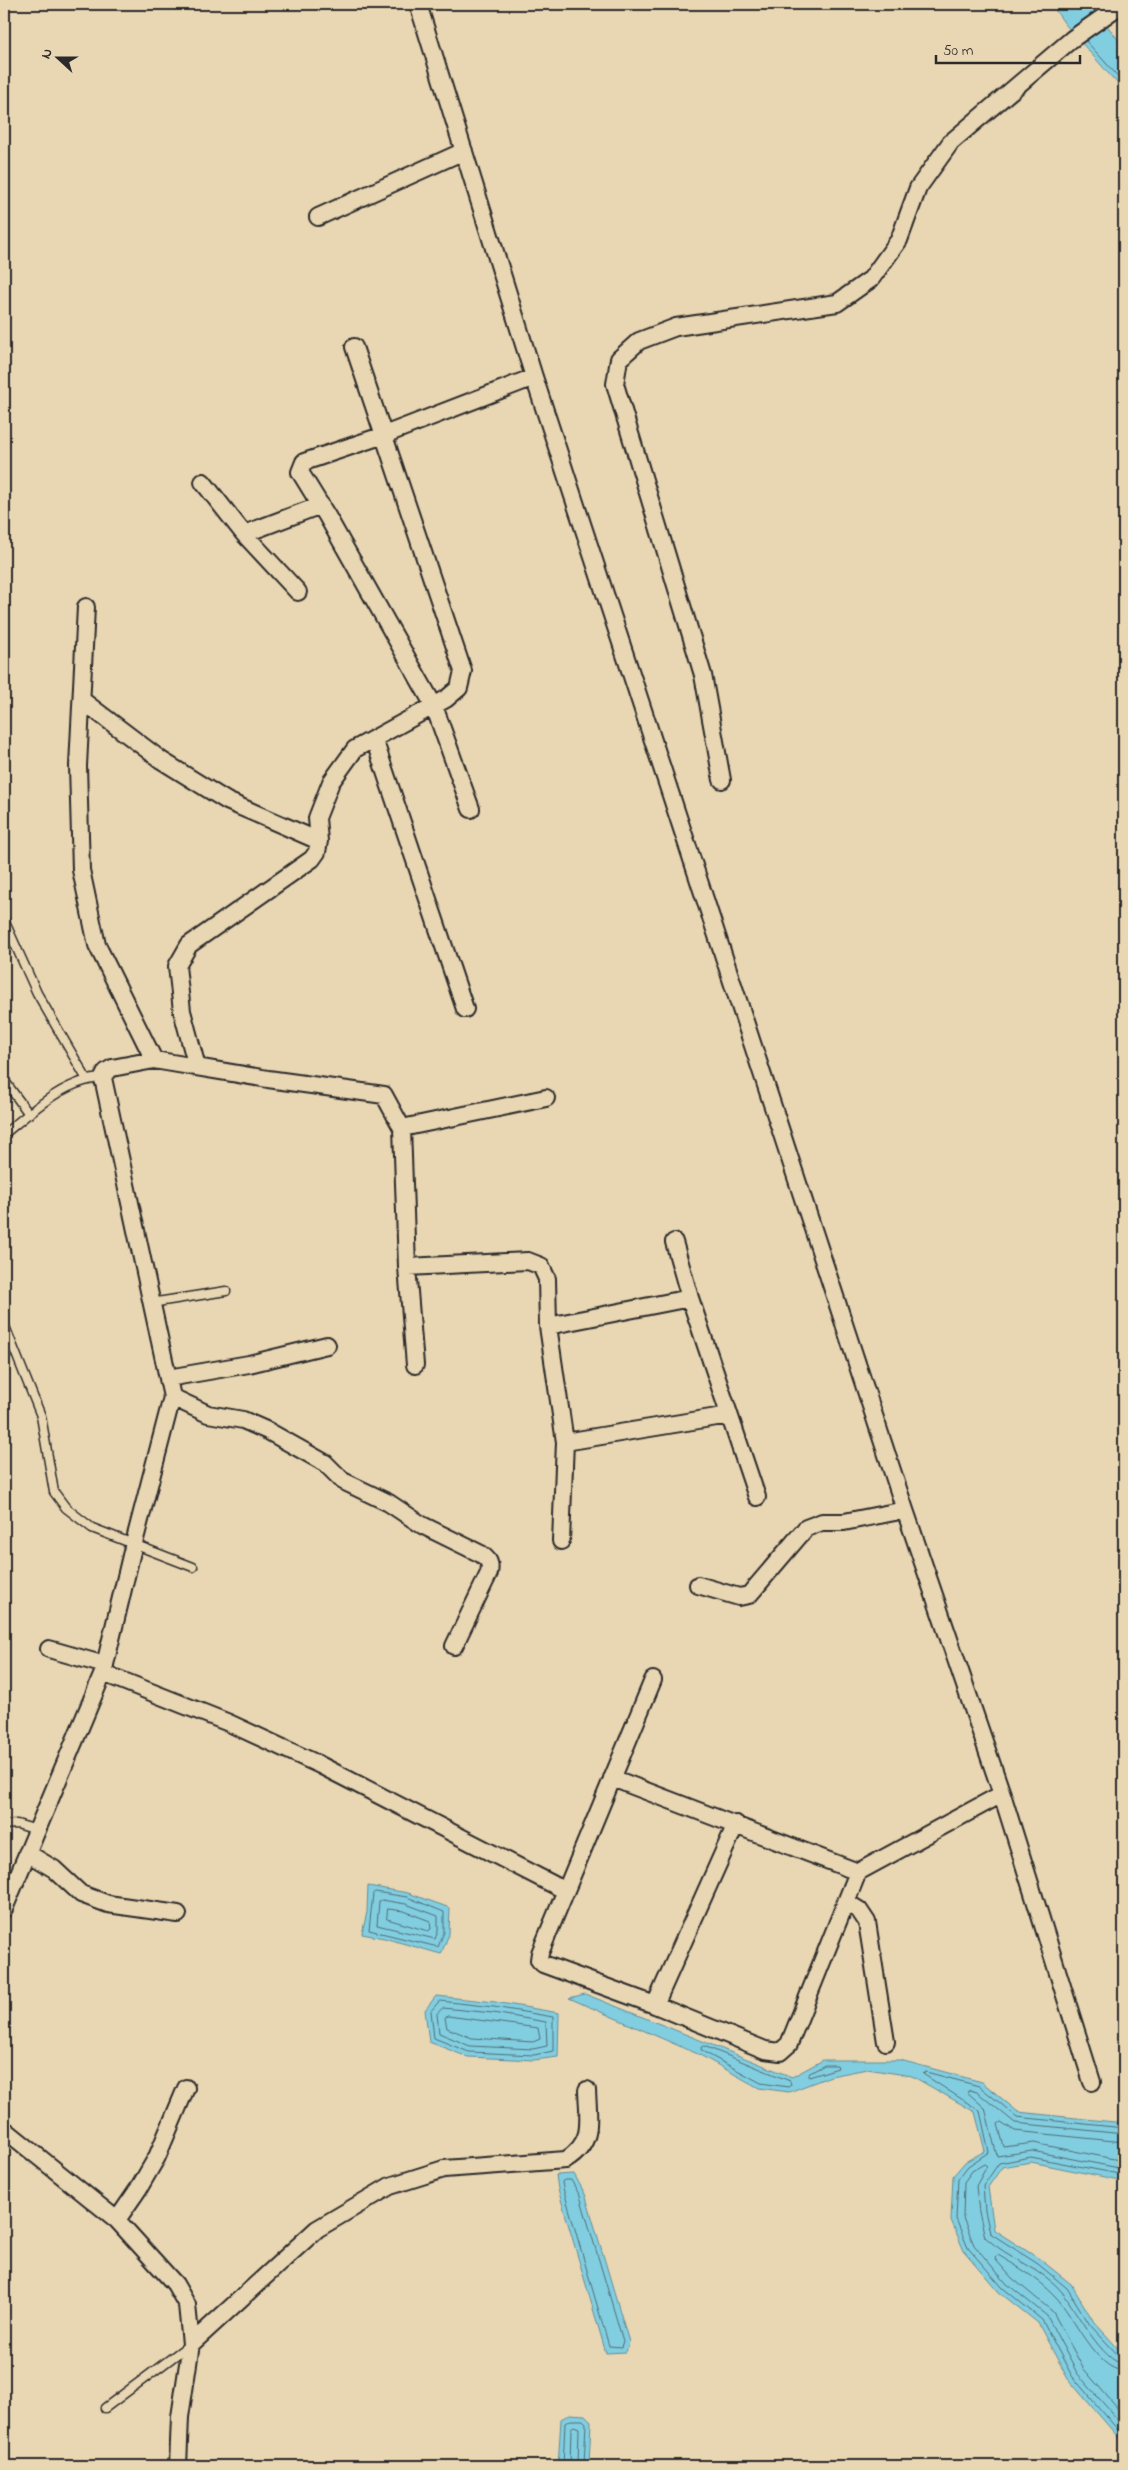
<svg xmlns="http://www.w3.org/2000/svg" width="1128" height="2470" viewBox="0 0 1128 2470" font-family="'Indie Flower',sans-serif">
<rect width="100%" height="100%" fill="#e9d6b3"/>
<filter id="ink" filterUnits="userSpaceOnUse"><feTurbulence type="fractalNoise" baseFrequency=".02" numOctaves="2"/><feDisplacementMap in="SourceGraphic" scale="10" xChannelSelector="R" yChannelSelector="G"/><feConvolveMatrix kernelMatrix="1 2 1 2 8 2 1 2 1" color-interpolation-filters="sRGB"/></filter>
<g filter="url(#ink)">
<!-- water -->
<path fill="#82cee1" stroke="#5f8d98" d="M1051 4H1090L1124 47V91L1065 24Z
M368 1886 408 1893 450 1908 449 1934 441 1954 384 1938 362 1934 367 1912Z
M585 1994 792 2077 823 2060H900L982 2082 1018 2112 1124 2123V2181L1031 2162 1002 2167 988 2187 994 2230 1041 2260 1071 2284 1094 2322 1124 2355V2444L1068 2379 1038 2323 999 2292 964 2251 951 2220 953 2176 965 2162 985 2151 975 2112 912 2076 867 2069 831 2076 789 2092 759 2088 700 2055 569 1998Z
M436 1996 495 2002 559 2013 558 2057 534 2060 468 2057 429 2042 425 2010Z
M574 2174 585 2194 629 2342 626 2352 606 2353 558 2189 556 2175Z
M570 2414 585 2415 591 2421 589 2466H558L561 2419Z"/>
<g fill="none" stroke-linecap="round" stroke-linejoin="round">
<!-- shore -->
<path stroke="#4e6c74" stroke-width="1" d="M1086 41 1124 83
M375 1892 407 1897 444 1912V1932L438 1947 369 1930 373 1894Z
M382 1900 406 1904 438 1916V1931L435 1939 377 1925 379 1902Z
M388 1909 404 1911 430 1921 431 1929 428 1931 387 1919Z
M440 2001 494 2007 553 2017V2051L534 2055 469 2052 434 2038 431 2011Z
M443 2008 493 2013 546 2022 547 2046 533 2049 470 2046 439 2033 437 2014Z
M448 2016 538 2028 540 2039 533 2042 472 2038 447 2028 445 2018Z
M704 2046 790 2081 791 2085 788 2087 761 2083 702 2051 701 2048Z
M825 2065H837L838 2068 809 2077V2074Z
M1124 2128 1017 2117 979 2086 926 2072 923 2074 980 2111 989 2152 968 2166 958 2179 956 2219 968 2248 1003 2288 1042 2320 1072 2376 1124 2437
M1124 2134 1015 2123 977 2092 970 2090 967 2092 985 2108 997 2156 1032 2151 1124 2169
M1124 2142 1015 2131 1001 2122 998 2124 1004 2147 1034 2143 1124 2161
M1124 2175 1031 2157 999 2163 983 2186 985 2211 990 2233 1038 2264 1067 2288 1090 2325 1119 2356 1124 2357
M565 2180H571L580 2196 623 2341 621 2347 609 2346 563 2188 562 2182Z
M1124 2364C1103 2363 1075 2309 1063 2293 1043 2268 1008 2259 985 2237L979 2212 976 2186 987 2166 984 2164 972 2171 964 2182 963 2218 974 2245 1007 2284 1047 2316 1077 2373 1124 2427
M1124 2371C1095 2370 1073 2314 1055 2296 1039 2279 1018 2267 998 2255L996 2256 995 2259 1012 2278 1053 2312 1083 2368 1124 2416
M563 2466 565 2423 571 2420H583L586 2423 584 2466
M570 2466 571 2428 574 2426 579 2428 578 2466"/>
<defs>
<path id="lane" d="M4 920 37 993 86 1078
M4 1080 29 1114
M4 1134C32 1111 66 1079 103 1078
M151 1303 226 1291
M4 1324 41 1416 54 1492 66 1508 92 1528 193 1567
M4 1825 17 1824 37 1830
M105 2408 189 2345"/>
<path id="street" d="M418 4 534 377 905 1510 1002 1794 1092 2082
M318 217 464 151
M203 482 244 534 298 592
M244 534 321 505
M86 607 78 766 81 870 97 945 154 1060
M83 701 161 760 227 801 319 841
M374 739 465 1009
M722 780 703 675 615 384 619 359 639 341 676 327 837 303 871 279 899 240 918 188 951 142 1072 39 1122 4
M471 809 434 706 327 516 300 472 304 462 384 435 534 377
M197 1067 182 1011 177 966 189 945 312 859 317 852 319 841 317 818 331 782 355 749 446 699 459 688 463 671 354 347
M402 1128 546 1098
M674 1242 690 1298 757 1497
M407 1267 528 1261 541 1266 547 1279 548 1326 565 1442 561 1541
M548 1326 690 1298
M168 1378 249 1364 327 1345
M172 1397 208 1414 243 1420 268 1431 325 1463 343 1481 389 1503 422 1525 481 1554C489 1560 491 1563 489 1573L454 1646
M565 1442 729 1415
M698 1585 739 1597 749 1595 806 1528 822 1522H844L905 1510
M49 1649 105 1665
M103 1673 229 1723 320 1765 564 1890
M653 1680 540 1953 539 1960 543 1964 655 2005 765 2050 780 2052 789 2044 858 1872 1002 1794
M612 1778 858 1872
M27 1853 54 1869 81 1894 108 1904 178 1914
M846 1902 859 1910 867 1922 886 2042
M4 1909 103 1673 134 1543 172 1397 103 1078 106 1072 112 1068 154 1060 268 1079 384 1095 402 1128 407 1267 415 1365
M655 2005 736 1824
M4 2129 117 2220 175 2284 187 2305 191 2344 180 2417 178 2466
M117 2220 139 2188 157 2157 186 2088
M191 2344 317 2229 390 2186 444 2169 566 2160C595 2142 588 2120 587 2090"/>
</defs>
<!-- lane casing -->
<use href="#lane" stroke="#2b2b2b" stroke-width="11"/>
<!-- street casing -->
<use href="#street" stroke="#2b2b2b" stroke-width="20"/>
<!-- lane -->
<use href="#lane" stroke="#e9d6b3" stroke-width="8"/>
<!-- street -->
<use href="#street" stroke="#e9d6b3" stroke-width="16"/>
</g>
</g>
<!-- margin -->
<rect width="1128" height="2470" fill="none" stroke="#e9d6b3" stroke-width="20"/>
<rect x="10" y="10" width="1108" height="2450" fill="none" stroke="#2b2b2b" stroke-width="2" filter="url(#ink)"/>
<!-- north arrow -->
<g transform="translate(58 58) rotate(291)" stroke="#e9d6b3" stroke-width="4" paint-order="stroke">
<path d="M0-4L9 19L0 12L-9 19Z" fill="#2b2b2b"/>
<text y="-8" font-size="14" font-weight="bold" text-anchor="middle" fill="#2b2b2b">N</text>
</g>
<!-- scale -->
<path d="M936 55v8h144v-8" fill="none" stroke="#2b2b2b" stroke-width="2.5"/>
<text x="943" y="55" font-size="15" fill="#2b2b2b" stroke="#e9d6b3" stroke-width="4" paint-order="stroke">50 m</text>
</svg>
